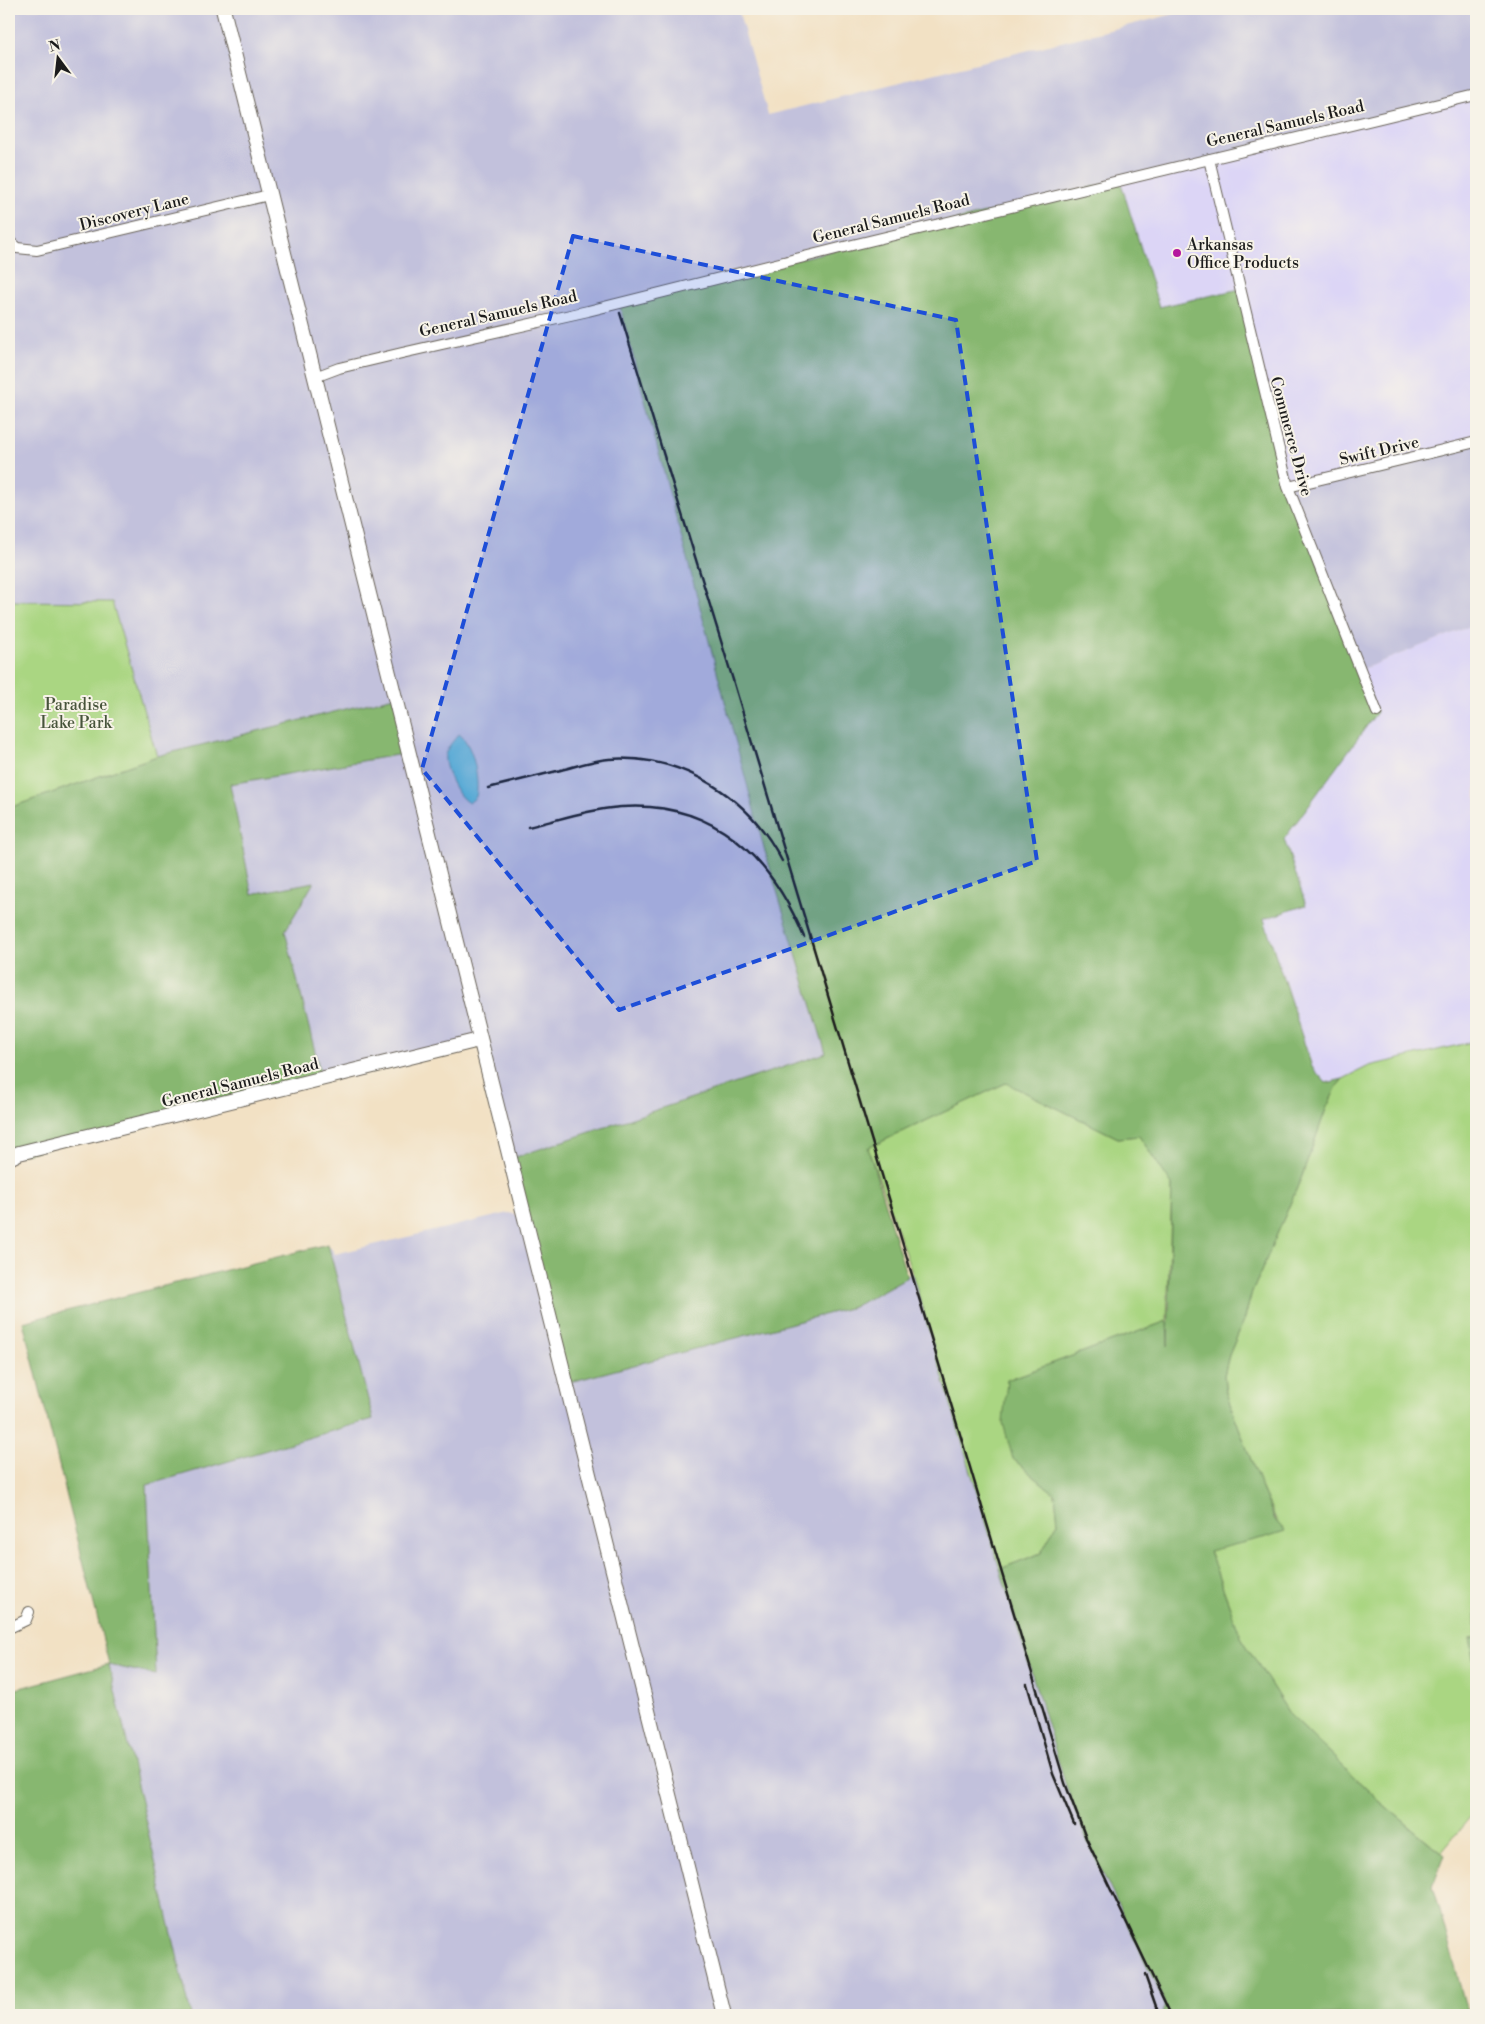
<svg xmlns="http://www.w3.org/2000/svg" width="1485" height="2024" viewBox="0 0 1485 2024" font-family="'Libre Bodoni',serif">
<rect width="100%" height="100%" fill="#f7f3e8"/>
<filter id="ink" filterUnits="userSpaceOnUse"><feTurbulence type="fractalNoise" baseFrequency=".02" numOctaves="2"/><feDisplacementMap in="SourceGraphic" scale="10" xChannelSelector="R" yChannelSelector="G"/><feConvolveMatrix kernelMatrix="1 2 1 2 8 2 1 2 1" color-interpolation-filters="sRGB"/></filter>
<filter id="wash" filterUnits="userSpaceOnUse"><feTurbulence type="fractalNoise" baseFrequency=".0096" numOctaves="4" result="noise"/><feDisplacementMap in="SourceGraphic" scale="20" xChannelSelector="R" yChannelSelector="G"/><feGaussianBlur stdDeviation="1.12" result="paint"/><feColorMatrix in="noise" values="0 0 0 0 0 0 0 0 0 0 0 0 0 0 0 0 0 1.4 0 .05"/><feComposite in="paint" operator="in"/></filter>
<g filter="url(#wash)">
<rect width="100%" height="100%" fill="#f2e1c4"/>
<!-- built -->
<path fill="#dcd5f6" d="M1476 95V442L1288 487 1240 290 1159 307 1120 180Z
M1476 624V1041L1369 1066 1343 1079 1318 1084 1264 918 1305 905 1284 839 1377 712 1360 670Z"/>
<!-- industrial -->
<path fill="#c2c1dc" d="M9 9H738L768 115 1194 9H1476V95L888 237 764 848 826 1053 510 1159 479 1040 322 1080 285 931 314 882 252 894 230 783 408 753 394 697 157 756 112 602 9 601Z
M1476 442V624L1360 670 1288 487Z
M509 1213 853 1307 912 1273 1065 1783 1086 1838 1166 2005 1165 2015H191L109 1665 156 1674 147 1485 373 1419 328 1244 335 1254Z"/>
<!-- green -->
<path fill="#aad682" stroke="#63794f" d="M9 601 112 602 157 756 9 808Z
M1476 1041V1637L1470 1638 1476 1666V1810L1441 1852 1378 1800 1290 1715 1241 1637 1209 1550 1266 1537 1279 1526 1260 1484 1226 1393 1224 1375 1229 1355 1245 1318 1251 1295 1302 1176 1326 1109 1337 1086 1343 1079 1369 1066Z
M1006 1083 1118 1138 1139 1136 1172 1184 1167 1321 1007 1380 1013 1459 1055 1494 1058 1522 1041 1553 1000 1569 912 1273 868 1148Z"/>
<!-- forest -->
<path fill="#87b770" stroke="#526a46" d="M1120 180 1159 307 1240 289 1288 487 1377 712 1284 839 1306 905 1264 919 1312 1067 1326 1083 1343 1079 1337 1086 1326 1109 1302 1176 1251 1295 1245 1318 1229 1355 1224 1375 1226 1393 1260 1484 1275 1520 1285 1531 1266 1537 1209 1551 1241 1637 1290 1715 1378 1800 1444 1855 1433 1885 1468 2015H1161L1166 2005 1086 1838 1065 1783 1000 1569 1041 1553 1058 1522 1055 1494 1013 1459 1003 1423 1007 1380 1167 1321 1168 1346 1172 1185 1139 1136 1118 1138 1006 1083 868 1148 907 1277 853 1307 566 1383 510 1159 826 1053 764 848 619 303Z
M394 697 408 753 230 784 252 894 314 882 285 931 322 1080 9 1158V808L157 756Z
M328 1244 373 1419 147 1485 156 1675 109 1665 191 2015H9V1691L109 1664 23 1322Z
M1476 1637V1666L1470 1638Z"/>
<!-- water -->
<path fill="#55bbd3" stroke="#386c78" d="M459 734C473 744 480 780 476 797L469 803C457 798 443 768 445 755 447 747 454 740 459 734Z"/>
</g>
<g filter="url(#ink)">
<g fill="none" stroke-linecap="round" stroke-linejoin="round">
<defs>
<path id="street" d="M1209 159 1288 487 1377 712
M9 241 17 248 37 250 269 195
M315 377 339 368 402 353 588 311 840 248 1476 95
M1288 487 1476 442
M9 1628 26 1620 29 1612"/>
<path id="secondary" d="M223 9 724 2015
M9 1158 19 1153 479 1040"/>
</defs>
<!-- street casing -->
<use href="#street" stroke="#676157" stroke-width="12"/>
<!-- secondary casing -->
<use href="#secondary" stroke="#676157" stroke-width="16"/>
<!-- street -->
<use href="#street" stroke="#fff" stroke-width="10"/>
<!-- secondary -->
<use href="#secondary" stroke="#fff" stroke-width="14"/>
<!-- rail -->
<path stroke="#1c1c1c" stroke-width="2.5" d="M620 313 733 680 1065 1783 1086 1838 1171 2015
M488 788C512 782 537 776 561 770 577 766 593 760 609 759 682 754 750 797 782 861
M528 827C558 820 590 809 621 807 714 800 771 858 804 937
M1027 1684 1053 1774 1074 1824
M1145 1975 1159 2015"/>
</g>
</g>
<!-- marked area -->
<path fill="#1d4ed8" fill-opacity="0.2" stroke="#1d4ed8" stroke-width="4" stroke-dasharray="10 6" stroke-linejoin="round" d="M573 236 956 320 1037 861 619 1010 422 769Z"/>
<!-- markers -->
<circle fill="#b5179e" stroke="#f7f3e8" stroke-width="2" cx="1177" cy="253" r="5"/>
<g text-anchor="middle" stroke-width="4" stroke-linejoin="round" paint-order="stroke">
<!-- street labels -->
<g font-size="16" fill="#1c1c1c" stroke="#f7f3e8">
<text transform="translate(1285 123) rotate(-13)" y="6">General Samuels Road</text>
<text transform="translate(134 211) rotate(-14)" y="6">Discovery Lane</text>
<text transform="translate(891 218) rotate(-14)" y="6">General Samuels Road</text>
<text transform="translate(498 313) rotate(-13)" y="6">General Samuels Road</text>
<text transform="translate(1292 436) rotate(75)" y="6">Commerce Drive</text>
<text transform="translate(1379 450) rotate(-13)" y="6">Swift Drive</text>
<text transform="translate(240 1082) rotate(-14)" y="6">General Samuels Road</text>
</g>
<!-- poi labels -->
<g font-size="16" fill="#1c1c1c" stroke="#f7f3e8" text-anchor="start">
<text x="1187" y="250">Arkansas<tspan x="1187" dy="18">Office Products</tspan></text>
</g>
<!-- park labels -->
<g font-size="16" fill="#47543b" stroke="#f7f3e8">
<text x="76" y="710">Paradise<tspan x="76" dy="18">Lake Park</tspan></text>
</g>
</g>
<!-- margin -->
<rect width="1485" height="2024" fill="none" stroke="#f7f3e8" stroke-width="30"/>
<!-- north arrow -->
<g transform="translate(58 58) rotate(345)" stroke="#f7f3e8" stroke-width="4" paint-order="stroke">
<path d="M0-4L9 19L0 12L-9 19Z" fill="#1c1c1c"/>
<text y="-8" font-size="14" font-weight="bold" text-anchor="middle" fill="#1c1c1c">N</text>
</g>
</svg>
